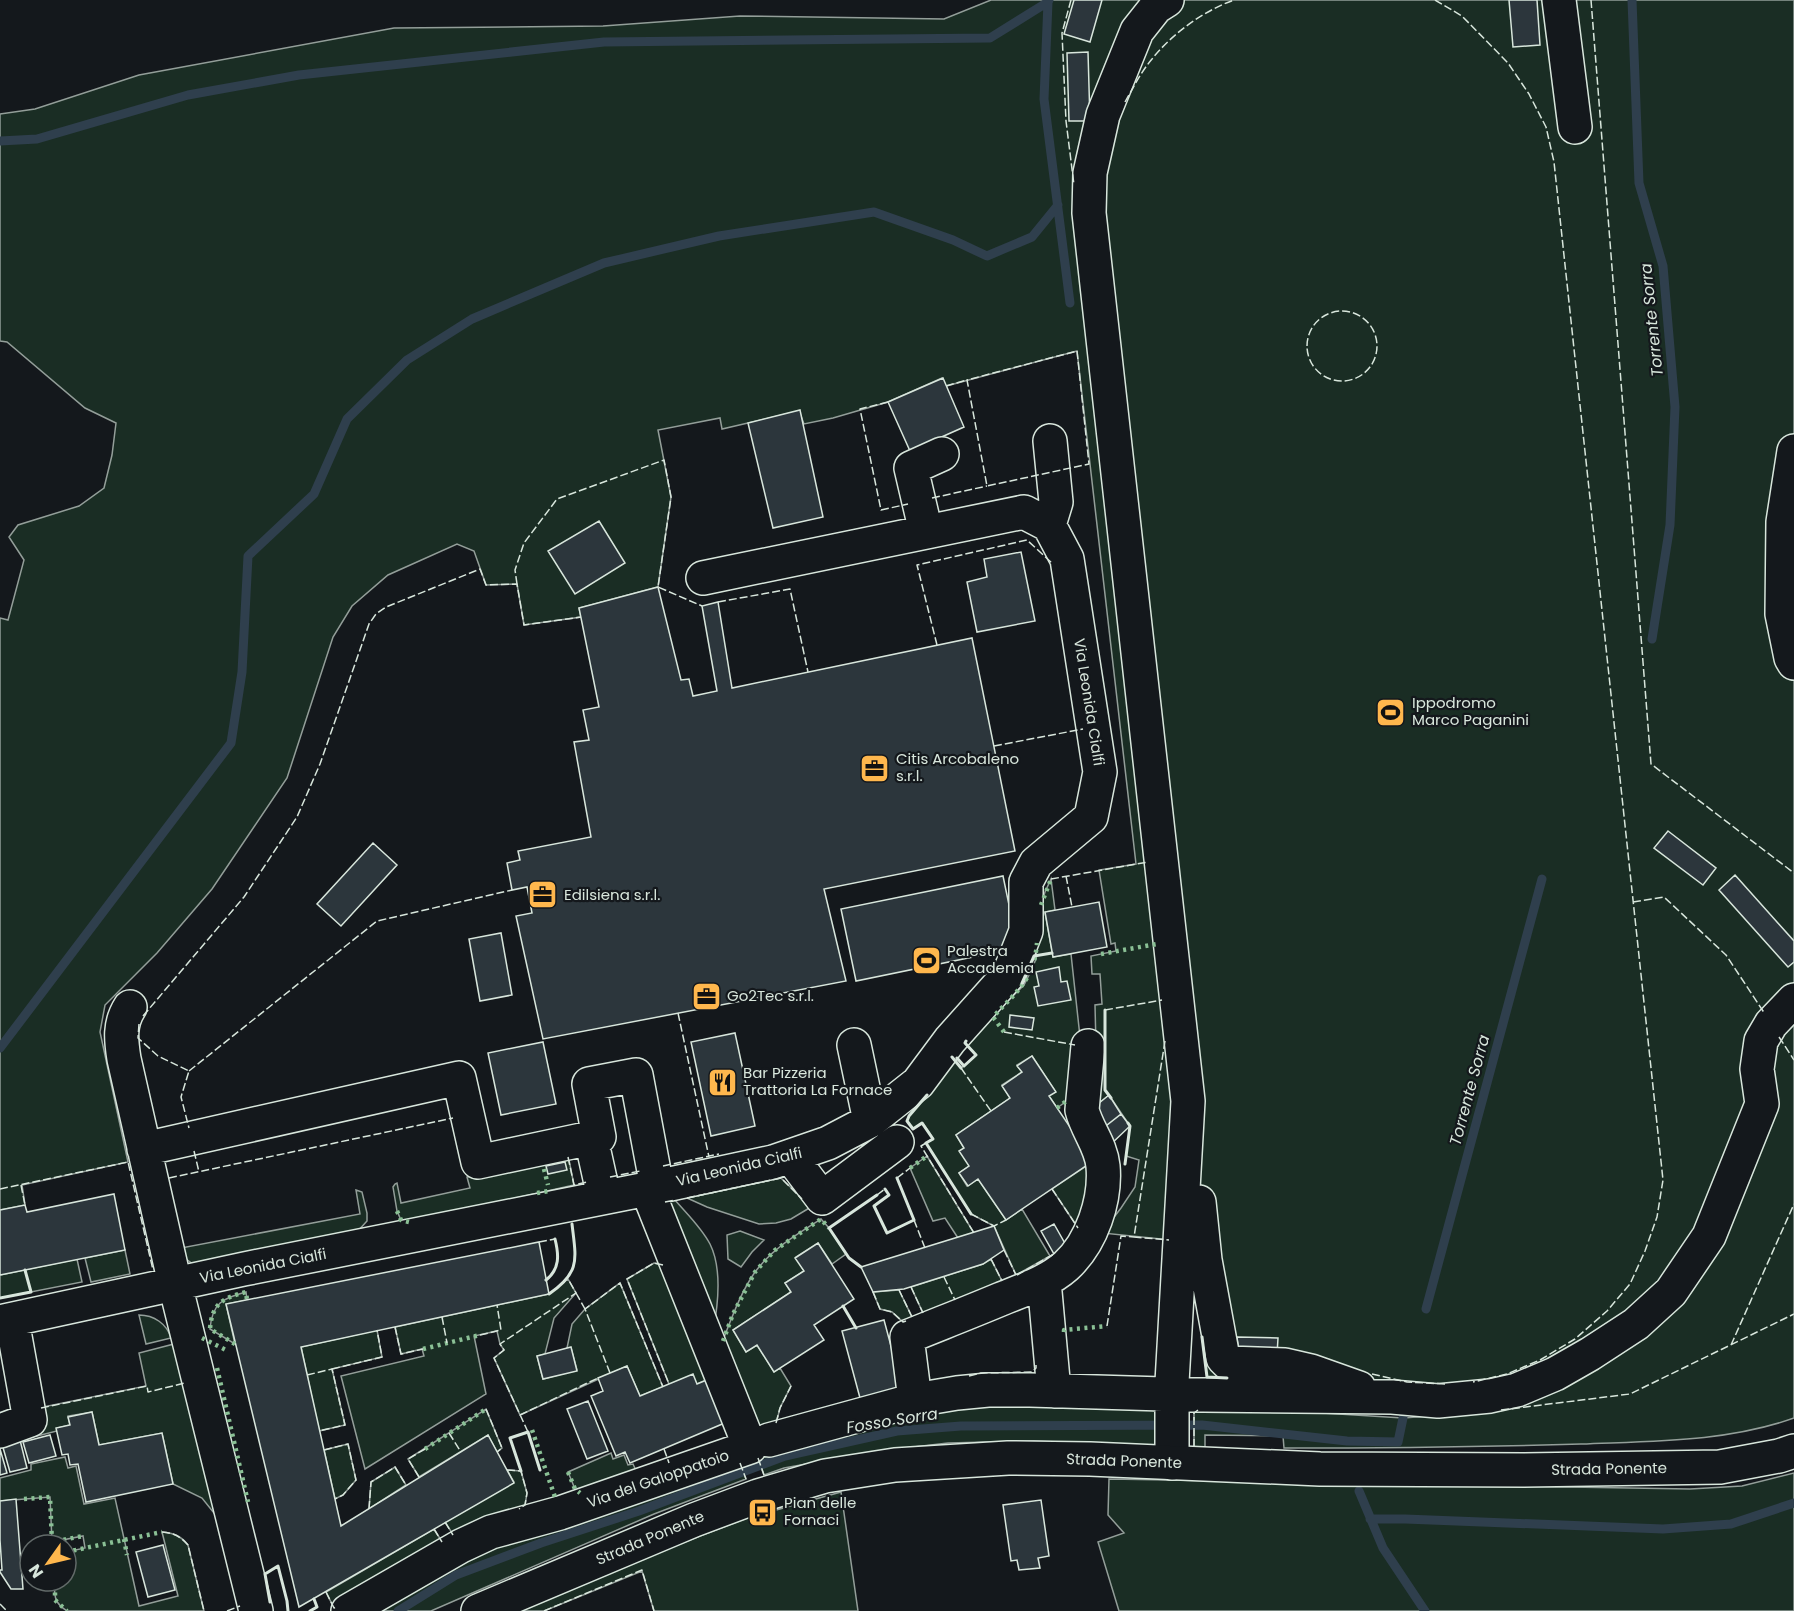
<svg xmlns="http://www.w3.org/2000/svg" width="1794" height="1611" viewBox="0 0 1794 1611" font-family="Poppins,sans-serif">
<rect width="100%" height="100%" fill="#14181c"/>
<!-- green -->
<path fill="#1a2d24" stroke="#939e99" stroke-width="1.5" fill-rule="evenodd" d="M991 0H1794V1418C1727 1442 1652 1441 1581 1444 1482 1447 1383 1448 1284 1448L1283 1436 1205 1435V1447H1194V1413L1239 1378 1207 1377 1190 1242 1102 1233 1121 1208 1135 1187 1139 1160 1126 1156 1130 1126 1109 1095 1088 1112 1096 1046 1095 1005 1102 1004 1100 974H1092L1091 956 1116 951 1115 943 1111 944 1099 870 1136 864 1077 351 946 386 942 378 888 402 833 418 804 424 799 411 722 429 720 418 658 430 671 497 658 587 579 608 581 617 524 625 517 584 486 585 474 551 457 544 388 575 352 606 333 637 287 778 212 889 157 953 105 1005 100 1032 128 1162 22 1185 25 1205 0 1210V618L8 620 24 560 9 537 18 525 79 506 104 488 112 455 116 423 85 408 7 342 0 341V114L35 109 139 75 394 28 603 26 740 16 944 19ZM1258 1409 1483 1412 1403 1418Z
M1051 879 1055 910 1045 912 1053 957 1071 954 1081 1046 1079 1092 1057 1108 1049 1096 1055 1091 1032 1056 1017 1065 1022 1072 1002 1085 1010 1098 956 1135 964 1148 969 1166 959 1173 967 1186 978 1179 1006 1220 1022 1209 1050 1256 1016 1275 994 1226 971 1214 926 1143 933 1138 923 1123 913 1129 907 1121 909 1116 932 1089 952 1057 961 1068 976 1055 965 1043 1024 985 1030 973 1036 959 1039 911 1045 892Z
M568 1155 574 1185 410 1222 401 1220 397 1211 393 1187 395 1184 397 1183 401 1203 470 1188 467 1177Z
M927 1156 974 1233 958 1238 945 1218 933 1221 910 1168Z
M1097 1159 1082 1234 1052 1189Z
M781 1178 811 1207 791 1219 776 1223 759 1224 707 1207 687 1198Z
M356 1190 362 1192 367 1213V1221L357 1232 193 1264 186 1259 181 1248 360 1214Z
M675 1200C687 1214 701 1227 710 1244 722 1268 718 1306 713 1332L662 1203Z
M821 1219 829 1228 846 1254 832 1264 818 1243 796 1257 804 1271 785 1283 791 1292 733 1330 746 1352 757 1345 774 1372 780 1368 791 1386 780 1408 775 1428 760 1433 723 1340C732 1317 741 1292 755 1272 772 1249 797 1234 821 1219Z
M740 1231 764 1240 752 1252 741 1267 728 1259 727 1235Z
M125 1250 130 1274 91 1282 85 1258Z
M77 1259 82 1282 0 1298V1275Z
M991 1259 1002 1281 923 1313 911 1287 983 1264Z
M654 1263 663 1265 709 1379 697 1384H669L627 1279Z
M568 1279 576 1293 554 1318 545 1354 537 1356 543 1379 577 1370 571 1348H567L572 1324 585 1309 620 1283 663 1387 640 1396 627 1366 520 1415 494 1358 504 1350 500 1344 497 1331 474 1336 486 1394 365 1469 341 1376 424 1356 422 1349 401 1354 395 1327 549 1294Z
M899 1290 912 1317 903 1322 892 1312 880 1309 873 1292Z
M246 1292 247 1300 226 1304 235 1344 210 1329C212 1303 223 1298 246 1292Z
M139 1315C154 1315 167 1324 171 1338L146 1344Z
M377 1330 382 1357 332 1369 345 1425 319 1431 301 1347Z
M174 1344 218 1518 202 1498 173 1484 162 1433 99 1445 92 1412 68 1416 70 1425 57 1428V1431L37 1436 33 1409 146 1386 139 1353Z
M973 1405 1155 1409 1158 1413V1446L1034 1441 948 1443 879 1451 784 1468 764 1475 756 1454 909 1414Z
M486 1409 502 1448 497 1452 488 1435 419 1477 408 1459Z
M348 1444 356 1480 343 1495 335 1499 324 1450Z
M611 1453 613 1459 624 1455 628 1465 633 1464 638 1475 581 1494 575 1489 568 1472Z
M65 1457 68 1468 76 1466 84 1504 115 1498 139 1606 178 1596 162 1532C174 1533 181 1536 188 1545L204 1611H67C53 1602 55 1596 54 1581H66V1552L85 1548 83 1536 52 1542 50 1497 0 1501V1478L31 1470V1464Z
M739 1460 746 1479 654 1514 431 1611H363L464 1556Z
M395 1467 406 1485 369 1509 371 1482Z
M507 1470 521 1471 527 1493 525 1505 456 1539 445 1522 514 1482Z
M1794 1473V1611H1119L1098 1542 1124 1533 1108 1515 1109 1479 1690 1489 1742 1486Z
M841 1492 858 1611H654L642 1571 544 1611H514L638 1560 747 1518Z
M434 1529 444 1545 334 1608 326 1592Z"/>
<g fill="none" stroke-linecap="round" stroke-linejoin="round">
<!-- stream -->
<path stroke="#2f3f4d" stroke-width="9" d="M1632 0 1639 183 1663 266 1675 407 1670 525 1652 639
M1048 2 1044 99 1070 303
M0 141 37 139 188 95 299 75 604 42 990 38 1048 2 1049 0
M0 1048 231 743 242 672 248 556 314 494 347 419 407 360 472 319 604 263 719 236 874 212 953 240 987 256 1032 237 1058 205
M1426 1309 1542 879
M1359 1491 1383 1548 1425 1611
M1370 1519H1405L1663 1529 1731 1524 1794 1503
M398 1611 456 1575 541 1543 639 1511 785 1456 897 1431 961 1426 1202 1425 1347 1441 1398 1442 1403 1418"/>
</g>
<!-- building -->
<path fill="#2c363c" stroke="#d8e6dc" stroke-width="1.5" d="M1074 0H1102L1090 42 1064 34Z
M1509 0H1537L1540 45 1513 47Z
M1088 52 1090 121H1069L1067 53Z
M943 378 964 427 910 451 888 402Z
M800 410 823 517 773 528 748 423Z
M599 521 625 563 575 594 548 551Z
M1021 552 1035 621 977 632 967 582 987 577 984 559Z
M658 587 681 680 689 679 693 696 717 691 702 606 718 602 732 688 972 638 1015 851 824 889 846 981 543 1039 516 916 532 913 527 887 512 890 507 863 520 860 518 851 591 837 574 742 589 740 583 710 599 707 579 608Z
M1668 831 1716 868 1703 885 1654 848Z
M373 843 397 865 341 926 317 904Z
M1735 875 1794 941V962L1788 967 1719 890Z
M1003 876 1014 929 1002 951 856 981 841 909Z
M1099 902 1107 947 1053 957 1045 912Z
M501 933 512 995 480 1001 469 939Z
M1059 967 1061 982 1067 981 1071 1000 1038 1006 1034 987 1039 986 1036 972Z
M1010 1015 1034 1018 1032 1030 1009 1027Z
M735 1033 755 1126 711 1136 691 1042Z
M543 1042 556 1104 501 1115 488 1053Z
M1032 1056 1056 1092 1049 1096 1093 1161 1006 1220 978 1179 968 1186 959 1173 969 1166 959 1151 964 1148 956 1135 1010 1098 1002 1086 1022 1072 1017 1066Z
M1109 1095 1121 1114 1102 1129 1088 1112Z
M1121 1114 1130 1126 1109 1146 1102 1129Z
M565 1162 567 1170 548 1174 546 1166Z
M114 1194 125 1250 0 1275V1210L25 1205 27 1212Z
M1054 1224 1067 1247 1054 1254 1041 1231Z
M994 1226 1004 1250 983 1264 904 1289 873 1292 861 1267Z
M539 1242 549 1294 301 1347 341 1526 488 1435 514 1483 299 1607 226 1304Z
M818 1243 854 1299 814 1325 824 1340 774 1372 757 1345 746 1352 733 1330 791 1292 785 1283 804 1271 795 1258Z
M884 1320 902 1387 860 1398 842 1331Z
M1237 1337 1278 1338 1277 1355 1239 1353Z
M571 1347 577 1371 543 1379 537 1356Z
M627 1366 640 1396 693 1374 697 1384 709 1379 727 1422 630 1463 625 1452 616 1456 591 1396 603 1391 598 1378Z
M588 1401 608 1451 587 1459 567 1409Z
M92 1412 99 1445 162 1433 173 1484 86 1502 78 1464 70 1465 68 1454 62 1455 56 1428 70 1425 68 1417Z
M50 1435 56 1456 29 1463 23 1442Z
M20 1440 27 1468 10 1472 2 1444Z
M0 1449 7 1473 0 1475Z
M16 1499 23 1589H11L0 1572V1570H2L0 1540V1501Z
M1041 1500 1049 1556 1038 1558 1040 1568 1019 1570 1017 1560 1011 1561 1003 1505Z
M163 1545 175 1590 148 1597 136 1552Z"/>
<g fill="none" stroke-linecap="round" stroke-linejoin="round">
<defs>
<path id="minor" d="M1167 0 1156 7 1137 31 1103 115 1090 173 1089 213 1188 1101 1171 1400 1187 1395H1203L1392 1397 1438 1401 1490 1396 1517 1390 1555 1374 1590 1354 1636 1324 1671 1292 1709 1236 1762 1104 1757 1069 1761 1041 1771 1024 1794 1000
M1559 0 1575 127
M1794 451 1783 522 1782 614 1791 658 1794 663
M1049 525 1056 502 1050 441
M926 532 911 468 942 454
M130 1007C119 1024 121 1040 124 1059L175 1284 256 1611
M854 1045 870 1121
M144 1149 459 1078 478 1162 591 1138
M791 1157 822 1198 897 1142
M604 1197 591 1138 599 1137 589 1084 636 1075 657 1187
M1199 1202 1205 1260 1223 1358 1228 1363 1285 1365 1311 1371 1359 1388
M1044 1281 1054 1391
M0 1322 244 1269 647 1189 773 1162 828 1143 870 1121 918 1083 950 1040 1009 974 1026 931V882L1036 863 1091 817 1100 772 1067 559 1049 525 1024 512 703 578
M915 1400 907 1337C939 1324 970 1312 1001 1299 1023 1290 1048 1282 1066 1266 1092 1242 1106 1200 1103 1166 1101 1145 1087 1130 1082 1110L1088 1046
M0 1431 30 1420 12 1320
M769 1440 915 1400 957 1393 988 1390H1030L1163 1394 1171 1399 1172 1404V1463
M348 1611 461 1546 491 1532 560 1513 750 1447 647 1189"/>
<path id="major" d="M478 1611 694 1520 758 1496 825 1476 895 1465 1008 1458 1090 1459 1320 1469 1524 1470 1720 1467 1779 1456 1794 1451"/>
</defs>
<!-- minor casing -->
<use href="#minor" stroke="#d8e6dc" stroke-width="36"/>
<!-- major casing -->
<use href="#major" stroke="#d8e6dc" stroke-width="36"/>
<!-- minor -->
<use href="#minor" stroke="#14181c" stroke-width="33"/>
<!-- major -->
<use href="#major" stroke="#14181c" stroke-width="33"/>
<!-- hedge -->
<path stroke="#8ac095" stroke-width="4.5" stroke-dasharray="3 4.5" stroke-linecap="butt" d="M1041 905 1051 879
M1101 954 1157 944
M1004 1032 993 1017C1017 991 1034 980 1037 943
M1057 1108 1069 1099
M910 1168 927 1156
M544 1169 548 1185
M537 1193 549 1191
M397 1211 401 1220 409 1222
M1064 1332V1330L1107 1326
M202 1338 226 1350
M723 1341 733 1314 755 1272 775 1250 821 1219 829 1228
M235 1344 210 1329C212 1303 223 1298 246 1292L247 1300
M423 1349 480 1335
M217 1368 248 1502
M532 1430 556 1500
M425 1449 486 1409
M568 1472 575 1489 580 1493
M24 1499 50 1497 52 1542 83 1536
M124 1539 127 1555
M66 1552 162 1532
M55 1585V1600L67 1611"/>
<!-- fence -->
<path stroke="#d8e6dc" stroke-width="1.5" stroke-dasharray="8 3" stroke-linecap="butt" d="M1071 0 1062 33 1066 121 1074 185
M1435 0 1462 16 1508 63 1529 94 1546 127 1554 162 1663 1180 1657 1217 1645 1251 1630 1284 1607 1311 1575 1339 1540 1360 1507 1374 1473 1382
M1591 0 1651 764 1794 873
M1125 102C1133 88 1141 72 1152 59 1172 34 1203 11 1234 0
M1307 346a35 35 0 1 1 70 0a35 35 0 1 1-70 0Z
M1077 351 1089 464 987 486 967 380Z
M946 386 967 380
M888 402 860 409 881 510 908 504
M932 498 987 486
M517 584 515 570 524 543 557 499 664 460 671 497 658 587 702 606
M718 602 790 589 808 672
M937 645 917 565 1027 540 1053 564
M994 746 1083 729
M1066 876 1072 907
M1051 879 1148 862
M1633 902 1664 897 1726 955 1765 1014
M1105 1010 1162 1000
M678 1013 709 1157
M143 1016 244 897 297 817 320 764 369 624 376 614 386 607 480 569 486 585 517 584 524 625 581 617
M139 1024 138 1038 158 1056 189 1071 181 1097 189 1128
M1004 1032 1075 1045
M1779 1037 1794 1060
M1165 1041 1134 1237 1169 1240
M961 1068 991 1111
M189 1071 377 921 512 890
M926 1143 921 1146 974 1233
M194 1151 199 1172
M568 1157 574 1185 587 1182
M663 1166 719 1154
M610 1177 640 1171
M169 1178 453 1118
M897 1178 910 1168
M21 1185 25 1205
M0 1189 128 1162 153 1270
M1052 1189 1078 1228
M877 1195 885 1189
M687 1198 781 1178 802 1199
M665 1202 675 1200
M971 1214 994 1226 1006 1220
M914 1220 925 1248
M539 1242 555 1239
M1004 1250 1016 1275
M991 1259 1002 1281
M663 1265 654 1263 627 1279 669 1384
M1017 1275 1054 1254
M944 1277 955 1300
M911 1287 923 1313
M899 1290 912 1317
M873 1292 880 1309 892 1312 903 1322 906 1321
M576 1293 585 1309
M442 1317 447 1343
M1107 1326 1121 1236 1134 1237
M395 1327 401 1354 423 1349
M480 1335 501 1330 497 1305
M1731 1345 1794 1204
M332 1369 382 1357 377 1330
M610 1373 585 1309 620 1283 663 1387
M1372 1374 1407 1382 1446 1384
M307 1375 332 1369 345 1425 319 1431
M969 1376 981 1373 1032 1372 1036 1368V1365
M41 1408 147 1386 148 1392 185 1383V1384
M486 1409 502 1448 497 1452
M1501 1410 1630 1394 1794 1314
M520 1415 598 1378
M776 1423 780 1408 791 1386
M528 1432 494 1358 504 1350 500 1344 576 1293 568 1279
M449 1433 461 1452
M1194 1447V1413L1198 1410
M664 1449 669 1463
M324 1450 348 1444 356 1480 343 1495 335 1499
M758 1458 764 1475
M740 1463 746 1479
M507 1470 521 1471 527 1493 525 1505 519 1509
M419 1477 408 1459 425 1449
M369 1509 371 1482 395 1467 406 1485
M445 1522 453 1535
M434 1529 442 1542
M162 1532C174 1533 180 1536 188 1545L204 1611
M54 1581 55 1585
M326 1592 334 1608 336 1607
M0 1604 7 1611
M227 1611 240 1606
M544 1611 642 1570 654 1611"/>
<!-- wall -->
<path stroke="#d8e6dc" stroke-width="3" d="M1022 983 1034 956 1052 953
M1105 1010V1090L1111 1098
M952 1057 961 1068
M957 1058 964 1066 976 1055 965 1043 966 1041
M927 1095 909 1116 907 1121 913 1129 922 1123 933 1139 926 1143 971 1214
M1125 1164 1130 1126 1128 1123
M885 1189 889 1195 874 1206 887 1233 914 1220 897 1178
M861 1267 849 1258 829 1228 877 1195
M546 1280C560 1269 559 1255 555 1239
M549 1294C581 1272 576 1259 572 1224
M0 1298 31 1292 25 1270
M843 1306 856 1328
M1202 1337 1207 1377 1227 1378
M521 1471 510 1438 528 1432 540 1470
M270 1602 265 1574 278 1566 287 1601 288 1611
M310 1611 317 1607 314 1599"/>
</g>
<!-- icons -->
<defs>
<symbol id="stadium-square" viewBox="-11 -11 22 22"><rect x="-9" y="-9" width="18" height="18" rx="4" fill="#ffb74d" stroke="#14181c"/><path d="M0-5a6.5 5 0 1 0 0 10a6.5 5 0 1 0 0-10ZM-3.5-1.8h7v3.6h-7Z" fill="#111"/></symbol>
<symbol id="office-square" viewBox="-11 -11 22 22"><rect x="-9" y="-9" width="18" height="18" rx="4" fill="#ffb74d" stroke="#14181c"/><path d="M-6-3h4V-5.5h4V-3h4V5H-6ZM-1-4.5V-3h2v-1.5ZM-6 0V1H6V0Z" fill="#111"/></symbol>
<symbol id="restaurant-square" viewBox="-11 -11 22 22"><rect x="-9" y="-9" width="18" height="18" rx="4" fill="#ffb74d" stroke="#14181c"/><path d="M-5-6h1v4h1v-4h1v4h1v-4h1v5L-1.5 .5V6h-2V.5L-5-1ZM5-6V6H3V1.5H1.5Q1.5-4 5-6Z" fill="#111"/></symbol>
<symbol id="bus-square" viewBox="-11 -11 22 22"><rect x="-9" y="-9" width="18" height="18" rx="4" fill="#ffb74d" stroke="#14181c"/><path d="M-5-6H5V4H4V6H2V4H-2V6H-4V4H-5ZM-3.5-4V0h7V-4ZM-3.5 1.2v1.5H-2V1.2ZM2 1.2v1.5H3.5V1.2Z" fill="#111"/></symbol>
</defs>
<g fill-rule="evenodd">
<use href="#stadium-square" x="1374" y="696" width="33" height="33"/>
<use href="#office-square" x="858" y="752" width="33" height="33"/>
<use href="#office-square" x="526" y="878" width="33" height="33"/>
<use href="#stadium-square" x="910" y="944" width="33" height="33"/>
<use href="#office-square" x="690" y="980" width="33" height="33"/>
<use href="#restaurant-square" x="706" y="1066" width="33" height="33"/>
<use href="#bus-square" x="746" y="1496" width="33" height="33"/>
</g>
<g text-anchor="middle" stroke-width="4.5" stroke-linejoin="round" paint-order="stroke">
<!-- street labels -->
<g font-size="15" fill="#d8e6dc" stroke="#14181c">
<text transform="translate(1089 702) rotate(81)" y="5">Via Leonida Cialfi</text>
<text transform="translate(739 1167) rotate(-13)" y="5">Via Leonida Cialfi</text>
<text transform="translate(263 1266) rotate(-11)" y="5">Via Leonida Cialfi</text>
<text transform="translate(1124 1461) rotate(2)" y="5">Strada Ponente</text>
<text transform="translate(1609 1469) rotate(-1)" y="5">Strada Ponente</text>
<text transform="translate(658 1479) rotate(-19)" y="5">Via del Galoppatoio</text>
<text transform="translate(650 1538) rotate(-23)" y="5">Strada Ponente</text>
</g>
<!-- poi labels -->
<g font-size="15" fill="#d8e6dc" stroke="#14181c" text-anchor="start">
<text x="1412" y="708">Ippodromo<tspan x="1412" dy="17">Marco Paganini</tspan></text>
<text x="896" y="764">Citis Arcobaleno<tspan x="896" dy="17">s.r.l.</tspan></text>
<text x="564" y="900">Edilsiena s.r.l.</text>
<text x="947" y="956">Palestra<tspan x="947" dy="17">Accademia</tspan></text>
<text x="727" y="1001">Go2Tec s.r.l.</text>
<text x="743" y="1078">Bar Pizzeria<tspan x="743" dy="17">Trattoria La Fornace</tspan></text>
<text x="784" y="1508">Pian delle<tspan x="784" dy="17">Fornaci</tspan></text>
</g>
<!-- water labels -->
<g font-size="16" font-style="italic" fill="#d8e6dc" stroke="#14181c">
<text transform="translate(1651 320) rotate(-96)" y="6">Torrente Sorra</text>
<text transform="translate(1469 1090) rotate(-75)" y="6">Torrente Sorra</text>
<text transform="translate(892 1420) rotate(-9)" y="6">Fosso Sorra</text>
</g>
</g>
<!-- north arrow -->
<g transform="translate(48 1563) rotate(236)"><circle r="28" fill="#14181c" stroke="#626a69" stroke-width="1.5"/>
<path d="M0-4.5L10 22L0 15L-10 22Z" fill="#ffb74d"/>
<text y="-9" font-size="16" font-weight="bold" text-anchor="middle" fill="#d8e6dc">N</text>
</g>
</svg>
